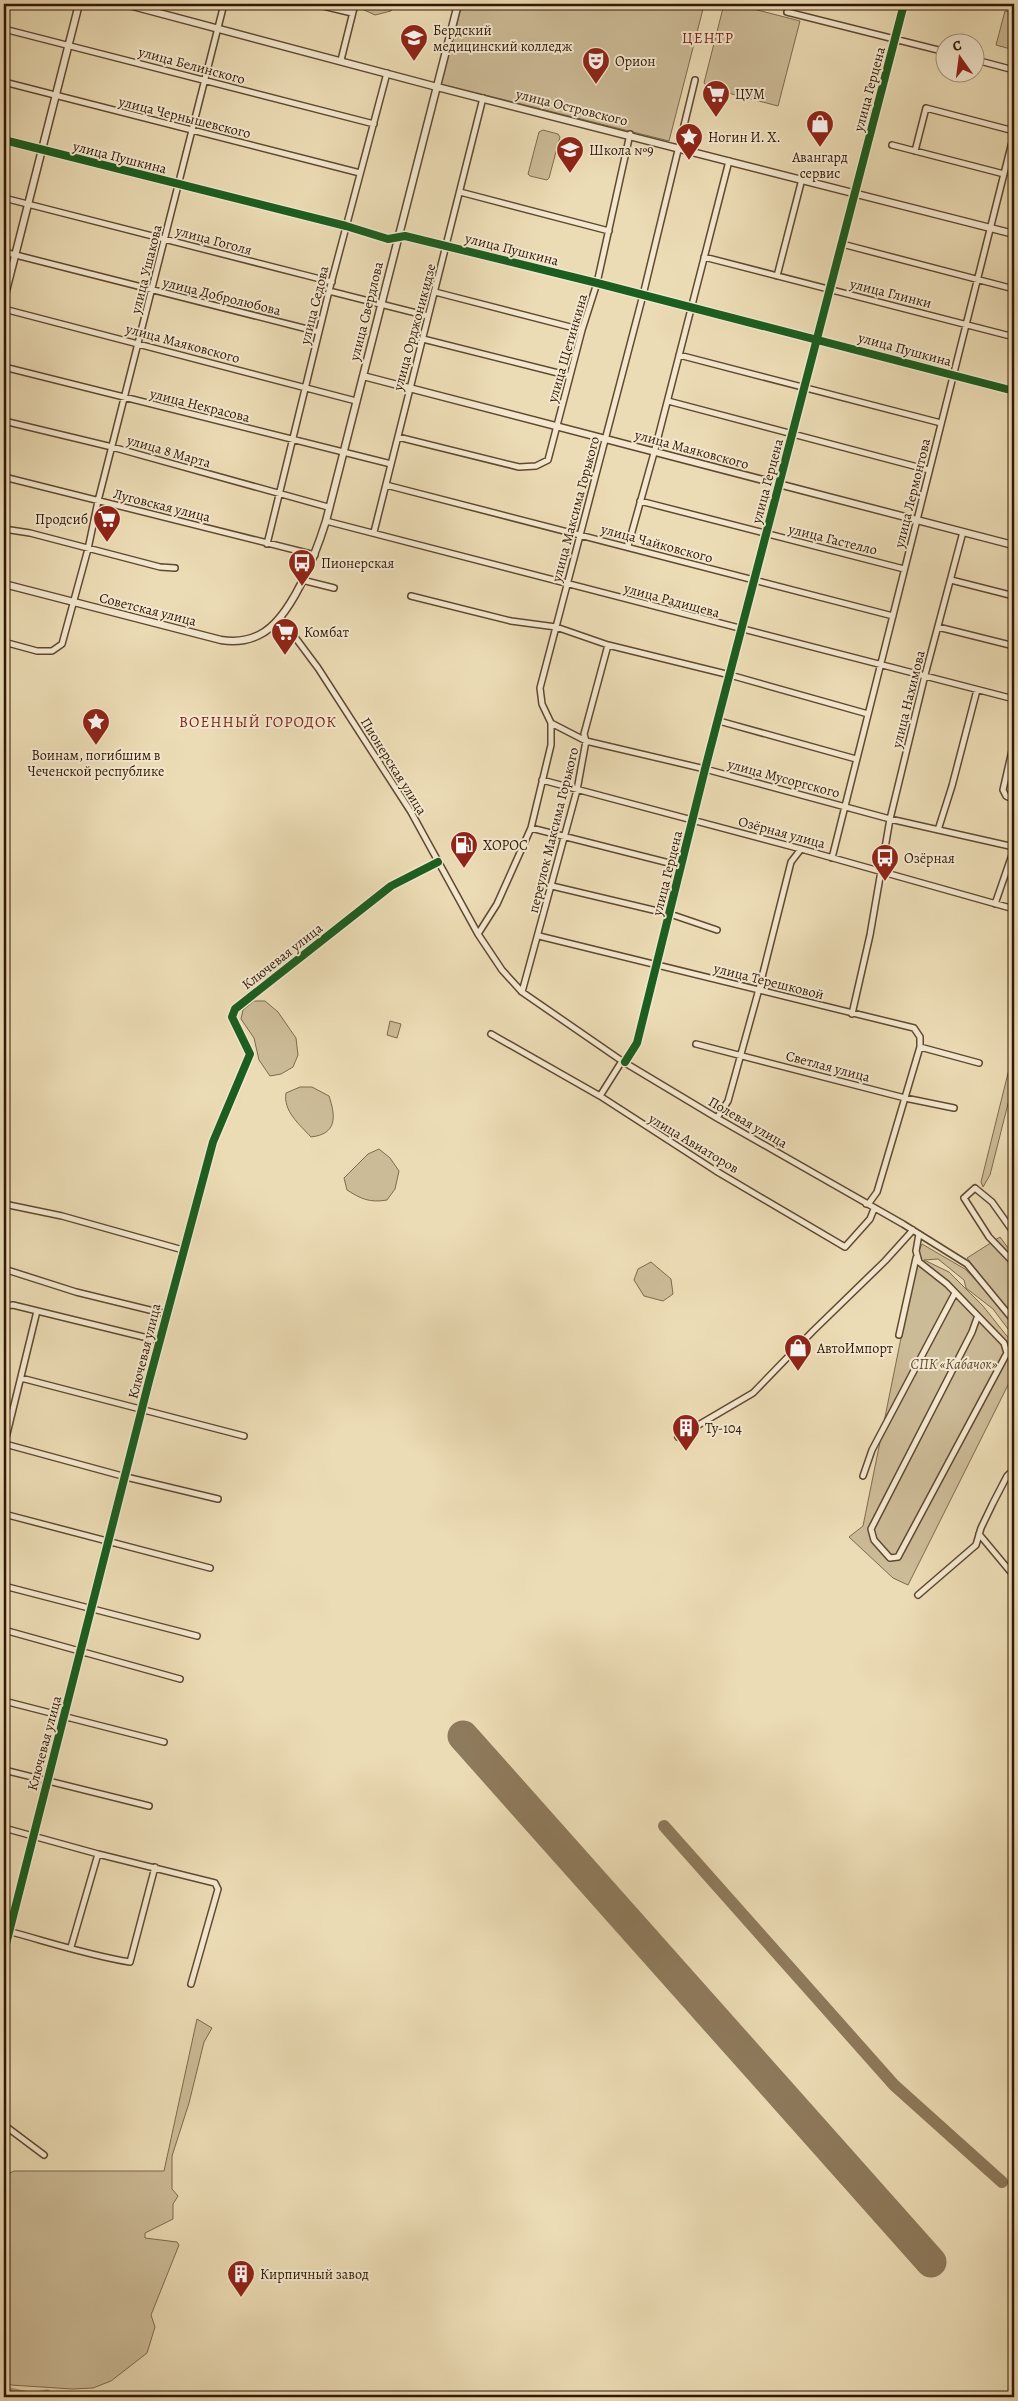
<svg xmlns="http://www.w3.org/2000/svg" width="1018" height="2401" viewBox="0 0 1018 2401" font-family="Alegreya,serif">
<rect width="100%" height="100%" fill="#ecdcb5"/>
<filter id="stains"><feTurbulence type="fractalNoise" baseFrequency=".004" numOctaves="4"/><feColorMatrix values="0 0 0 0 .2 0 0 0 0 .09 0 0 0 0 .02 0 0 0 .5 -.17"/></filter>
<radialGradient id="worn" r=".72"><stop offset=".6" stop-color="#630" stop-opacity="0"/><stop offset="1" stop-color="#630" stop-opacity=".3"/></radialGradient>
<!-- green -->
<path fill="#ccbb97" stroke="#7e694e" d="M363 4H393L391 11 375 15 362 9Z
M462 4H696V8L703 9 669 141 441 84Z
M724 4H734L800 21 778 106 709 88 704 83Z
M1005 11 1014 13V50L996 45Z
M543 130 558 134 560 137 549 178 547 180 530 176 528 174 539 132Z
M254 1001H265L278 1012 296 1038 298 1055 293 1067 281 1074 270 1076 259 1060 254 1038 241 1019 243 1010Z
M390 1021 401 1024 397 1038 387 1035Z
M1014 1049V1080L990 1175 983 1187 981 1182Z
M300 1087H312L329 1096C336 1117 337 1134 311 1137 299 1124 283 1111 286 1093Z
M379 1149 390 1158 399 1171 395 1189 387 1200C370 1203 361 1199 347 1190L344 1178 368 1154Z
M1000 1237 1014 1256V1317L967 1258Z
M922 1244 965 1269 992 1297 1014 1327V1337L993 1309 966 1288 964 1280 938 1259 924 1260 949 1272 983 1306 1014 1345V1373L908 1585 893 1578 849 1537 863 1526 902 1333 915 1256 920 1258 918 1253Z
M651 1262 671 1279 673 1294 663 1301 644 1296 634 1280 638 1269Z
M197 2019 212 2028 204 2042 189 2103 172 2156V2189L178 2196 173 2204V2219L145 2233V2238L177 2242 179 2245 151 2315 155 2327 147 2353 111 2381 93 2388 72 2389 11 2385 4 2382V2176L14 2171H164Z"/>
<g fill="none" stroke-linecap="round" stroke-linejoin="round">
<!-- river -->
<path stroke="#ac9979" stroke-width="9" d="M4 2391 33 2397 47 2394 50 2397"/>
<!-- taxiway -->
<path stroke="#8e7a5c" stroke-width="12" d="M664 1826 894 2085 1002 2182"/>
<!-- runway -->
<path stroke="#8e7a5c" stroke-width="31" d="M463 1736 931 2262"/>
<defs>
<path id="minor" d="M315 4 352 13
M787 12 946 52
M4 29 374 124
M341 60 355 4
M976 60 1014 70
M4 82 360 173
M4 140 346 226 388 239 405 236 597 283 1014 391
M892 145 1004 174
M915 151 926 108 1014 131
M460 192 609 231
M4 198 332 282
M842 244 1014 289
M4 252 319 332
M704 257 1014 337
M777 276 802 179
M329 291 428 316
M435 292 582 330
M4 309 356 401
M423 339 570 376
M679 355 941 423
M4 367 391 464
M668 401 929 470
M4 421 112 447 328 507
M398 437 519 467 536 466 548 460 582 330 597 283 630 134
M4 477 315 555
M386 485 893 616
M640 501 904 569
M326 521 1014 699
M4 529 30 533 160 567 175 568
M374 532 483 98
M267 544 329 291 387 73
M628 546 654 453 729 161
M302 580 334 588
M951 580 1014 596
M411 596 511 621 556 627 608 645 730 675 868 714
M280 617 318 668 411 812 478 934 502 970 522 992 622 1061 717 1118 903 1224 967 1264 1014 1321
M938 627 1014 646
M4 642 37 651H52L62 644 88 549 98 501 224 4
M719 721 856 759
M551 723 586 741 705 769 890 819 1014 847
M1014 742 1003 790 1006 796 1014 800
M542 780 801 849 1014 909
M531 828 681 866
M938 830 952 786 977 690
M832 858 1014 134
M552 886 670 914 717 930
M995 904 1014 849
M478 934 497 904 531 828 551 745V723L542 704 540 688 643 295 695 80
M539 936 914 1028 920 1037V1047L979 1063
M522 992 577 790 586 741 584 734 608 645
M852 1014 870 935 890 819 925 675 963 532
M491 1034 600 1096 716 1171 845 1247 870 1219 874 1209
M696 1044 905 1098 954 1108
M625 1062 637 1043 705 769 904 4
M600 1096 622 1061
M717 1118 728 1101 759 989 791 862 801 849
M4 1204 62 1216 183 1250
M866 1204 869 1203 877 1192 920 1047
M1014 1233 992 1202 975 1188 964 1198 989 1237 1014 1263
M919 1234 916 1251 919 1262 947 1284 1004 1343 1007 1353 898 1557 890 1558 874 1540 871 1529 972 1332 977 1318
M4 1269 76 1292 166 1314
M4 1306 13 1305 160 1341
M899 1335 916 1258
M21 1378 244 1436
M678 1437 753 1393 813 1331 885 1261 913 1230
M5 1444 126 1477 218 1499
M4 1446 37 1311
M863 1476 872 1450 955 1293
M4 1514 210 1568
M979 1534 1014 1576
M4 1586 197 1636
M918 1595 976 1545 981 1528 993 1503 1007 1476 1014 1469
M4 1630 180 1679
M4 1701 164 1742
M4 1770 149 1806
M4 1828 98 1854 215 1883 218 1889 191 1984
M4 1930C46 1941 87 1955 130 1962L155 1867
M71 1947 98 1854
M4 1952 149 1381 213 1142 250 1054 232 1017 235 1009 391 886 438 862
M4 2125 44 2155"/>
<path id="tertiary" d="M125 4 437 87 1014 234
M4 299 79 4
M363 376 1013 545 1014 541
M4 584 221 640C234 642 247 641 259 635 291 620 316 553 326 521L458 4"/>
</defs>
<!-- minor casing -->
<use href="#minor" stroke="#604830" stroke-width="8"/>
<!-- tertiary casing -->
<use href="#tertiary" stroke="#604830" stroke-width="9"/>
<!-- minor -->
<use href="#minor" stroke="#f3e8cf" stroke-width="5"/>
<!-- tertiary -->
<use href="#tertiary" stroke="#f3e8cf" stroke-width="6"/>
<defs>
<path id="cycleway" d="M4 140 346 226 388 239 405 236 597 283 1014 391
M625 1062 637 1043 705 769 904 4
M4 1952 149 1381 213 1142 250 1054 232 1017 235 1009 391 886 438 862"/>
</defs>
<!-- cycleway casing -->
<use href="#cycleway" stroke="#f3e8cf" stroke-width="11"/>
<!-- cycleway -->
<use href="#cycleway" stroke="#1b5e20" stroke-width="8"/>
</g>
<!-- icons -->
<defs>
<symbol id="university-pin" viewBox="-11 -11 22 30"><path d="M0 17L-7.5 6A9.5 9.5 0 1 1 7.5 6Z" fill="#8f2418" stroke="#f3e8cf"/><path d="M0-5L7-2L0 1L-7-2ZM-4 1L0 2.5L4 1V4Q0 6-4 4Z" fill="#fff"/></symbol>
<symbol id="theatre-pin" viewBox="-11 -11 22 30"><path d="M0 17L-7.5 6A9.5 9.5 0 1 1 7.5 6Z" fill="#8f2418" stroke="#f3e8cf"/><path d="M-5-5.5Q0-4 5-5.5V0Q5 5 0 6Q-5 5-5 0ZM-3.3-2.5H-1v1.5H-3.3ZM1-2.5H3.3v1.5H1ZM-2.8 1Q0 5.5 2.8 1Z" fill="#fff"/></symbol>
<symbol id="supermarket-pin" viewBox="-11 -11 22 30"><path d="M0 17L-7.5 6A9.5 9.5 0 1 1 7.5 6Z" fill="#8f2418" stroke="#f3e8cf"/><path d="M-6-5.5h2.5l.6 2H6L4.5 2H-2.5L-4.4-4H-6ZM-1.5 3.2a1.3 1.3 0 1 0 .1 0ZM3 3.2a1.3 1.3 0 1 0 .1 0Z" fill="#fff"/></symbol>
<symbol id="shop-pin" viewBox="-11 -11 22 30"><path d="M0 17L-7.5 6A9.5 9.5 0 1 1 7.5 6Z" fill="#8f2418" stroke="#f3e8cf"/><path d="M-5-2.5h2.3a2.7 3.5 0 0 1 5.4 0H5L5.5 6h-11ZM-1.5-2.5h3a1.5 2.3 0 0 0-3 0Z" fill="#fff"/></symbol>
<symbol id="sight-pin" viewBox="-11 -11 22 30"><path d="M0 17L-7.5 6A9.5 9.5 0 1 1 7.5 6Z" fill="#8f2418" stroke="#f3e8cf"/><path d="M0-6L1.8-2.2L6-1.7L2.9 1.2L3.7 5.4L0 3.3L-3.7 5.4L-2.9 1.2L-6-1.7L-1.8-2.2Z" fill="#fff"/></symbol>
<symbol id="school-pin" viewBox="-11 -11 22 30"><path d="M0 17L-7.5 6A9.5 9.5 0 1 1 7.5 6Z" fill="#8f2418" stroke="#f3e8cf"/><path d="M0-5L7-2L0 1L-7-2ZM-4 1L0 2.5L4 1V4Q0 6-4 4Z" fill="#fff"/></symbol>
<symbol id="bus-pin" viewBox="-11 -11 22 30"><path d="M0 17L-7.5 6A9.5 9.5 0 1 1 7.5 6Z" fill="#8f2418" stroke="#f3e8cf"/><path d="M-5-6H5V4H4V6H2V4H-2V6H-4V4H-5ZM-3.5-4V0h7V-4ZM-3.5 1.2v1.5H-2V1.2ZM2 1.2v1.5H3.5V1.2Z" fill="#fff"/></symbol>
<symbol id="fuel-pin" viewBox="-11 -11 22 30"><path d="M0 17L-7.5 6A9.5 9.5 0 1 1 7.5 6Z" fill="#8f2418" stroke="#f3e8cf"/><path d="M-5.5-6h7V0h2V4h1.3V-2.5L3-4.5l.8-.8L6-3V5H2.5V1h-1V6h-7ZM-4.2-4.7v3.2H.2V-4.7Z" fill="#fff"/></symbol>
<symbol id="building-pin" viewBox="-11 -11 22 30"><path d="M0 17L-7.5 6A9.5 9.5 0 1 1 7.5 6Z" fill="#8f2418" stroke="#f3e8cf"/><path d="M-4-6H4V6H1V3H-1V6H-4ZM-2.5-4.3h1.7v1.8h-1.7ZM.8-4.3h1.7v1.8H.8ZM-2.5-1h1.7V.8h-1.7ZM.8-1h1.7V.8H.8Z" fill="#fff"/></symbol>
</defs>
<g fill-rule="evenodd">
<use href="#university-pin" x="398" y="22" width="32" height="43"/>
<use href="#theatre-pin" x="580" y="45" width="32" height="43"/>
<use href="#supermarket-pin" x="700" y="78" width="32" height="43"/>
<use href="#shop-pin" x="804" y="108" width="32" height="43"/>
<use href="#sight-pin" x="673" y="121" width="32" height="43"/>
<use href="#school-pin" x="554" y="134" width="32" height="43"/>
<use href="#supermarket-pin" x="91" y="503" width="32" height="43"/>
<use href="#bus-pin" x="286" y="547" width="32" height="43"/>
<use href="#supermarket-pin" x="269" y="616" width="32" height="43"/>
<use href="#sight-pin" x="80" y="706" width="32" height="43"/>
<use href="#fuel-pin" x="448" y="829" width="32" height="43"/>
<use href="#bus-pin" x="869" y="842" width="32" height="43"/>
<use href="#shop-pin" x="782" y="1332" width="32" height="43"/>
<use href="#building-pin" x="670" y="1412" width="32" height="43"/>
<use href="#building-pin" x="225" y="2258" width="32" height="43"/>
</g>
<g text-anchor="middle" stroke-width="4" stroke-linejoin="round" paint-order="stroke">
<!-- poi labels -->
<g font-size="14" fill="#311704" stroke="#f3e8cf" text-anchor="start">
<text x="433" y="35">Бердский<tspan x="433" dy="16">медицинский колледж</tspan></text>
<text x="615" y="66">Орион</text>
<text x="735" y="99">ЦУМ</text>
<text x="708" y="142">Ногин И. Х.</text>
<text x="589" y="155">Школа №9</text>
<text x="820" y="162" text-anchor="middle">Авангард<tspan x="820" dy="16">сервис</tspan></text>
<text x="88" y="524" text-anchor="end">Продсиб</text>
<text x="321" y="568">Пионерская</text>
<text x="304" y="637">Комбат</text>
<text x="96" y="760" text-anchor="middle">Воинам, погибшим в<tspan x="96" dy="16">Чеченской республике</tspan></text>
<text x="483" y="850">ХОРОС</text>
<text x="904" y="863">Озёрная</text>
<text x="817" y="1353">АвтоИмпорт</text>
<text x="705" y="1433">Ту-104</text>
<text x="260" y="2279">Кирпичный завод</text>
</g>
<!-- street labels -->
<g font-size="14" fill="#311704" stroke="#f3e8cf">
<text transform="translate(192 65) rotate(15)" y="5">улица Белинского</text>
<text transform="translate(869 89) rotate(-75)" y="5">улица Герцена</text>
<text transform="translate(572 107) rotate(14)" y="5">улица Островского</text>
<text transform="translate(185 117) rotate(14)" y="5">улица Чернышевского</text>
<text transform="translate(120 157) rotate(14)" y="5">улица Пушкина</text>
<text transform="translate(214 240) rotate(15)" y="5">улица Гоголя</text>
<text transform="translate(512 249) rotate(14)" y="5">улица Пушкина</text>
<text transform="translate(146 269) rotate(-76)" y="5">улица Ушакова</text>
<text transform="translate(891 293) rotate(14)" y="5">улица Глинки</text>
<text transform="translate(222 296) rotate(14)" y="5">улица Добролюбова</text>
<text transform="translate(314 305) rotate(-76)" y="5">улица Седова</text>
<text transform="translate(366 311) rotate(-76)" y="5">улица Свердлова</text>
<text transform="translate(414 327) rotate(-75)" y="5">улица Орджоникидзе</text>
<text transform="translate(183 343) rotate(15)" y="5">улица Маяковского</text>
<text transform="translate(567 348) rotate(-74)" y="5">улица Щетинкина</text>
<text transform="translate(905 349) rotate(15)" y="5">улица Пушкина</text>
<text transform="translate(200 405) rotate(14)" y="5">улица Некрасова</text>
<text transform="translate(692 449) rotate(15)" y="5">улица Маяковского</text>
<text transform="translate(169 451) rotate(16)" y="5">улица 8 Марта</text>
<text transform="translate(767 481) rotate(-75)" y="5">улица Герцена</text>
<text transform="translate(912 493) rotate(-76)" y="5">улица Лермонтова</text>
<text transform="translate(162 505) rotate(14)" y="5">Луговская улица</text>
<text transform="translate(575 509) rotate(-75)" y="5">улица Максима Горького</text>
<text transform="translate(833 539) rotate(14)" y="5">улица Гастелло</text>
<text transform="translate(657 543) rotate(15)" y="5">улица Чайковского</text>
<text transform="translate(672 600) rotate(15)" y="5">улица Радищева</text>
<text transform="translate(148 609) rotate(14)" y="5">Советская улица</text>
<text transform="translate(908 699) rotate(-76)" y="5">улица Нахимова</text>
<text transform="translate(394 766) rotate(58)" y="5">Пионерская улица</text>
<text transform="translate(784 778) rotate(15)" y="5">улица Мусоргского</text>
<text transform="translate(553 830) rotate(-76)" y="5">переулок Максима Горького</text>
<text transform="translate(782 832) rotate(15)" y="5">Озёрная улица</text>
<text transform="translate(667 873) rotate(-76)" y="5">улица Герцена</text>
<text transform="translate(282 956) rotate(-38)" y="5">Ключевая улица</text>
<text transform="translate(769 981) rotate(14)" y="5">улица Терешковой</text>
<text transform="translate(828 1066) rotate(15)" y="5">Светлая улица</text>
<text transform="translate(748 1122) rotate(30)" y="5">Полевая улица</text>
<text transform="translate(694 1143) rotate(31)" y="5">улица Авиаторов</text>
<text transform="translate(144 1351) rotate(-76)" y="5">Ключевая улица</text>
<text transform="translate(44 1743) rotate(-75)" y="5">Ключевая улица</text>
</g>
<!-- park labels -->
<g font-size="14" font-style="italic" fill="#604830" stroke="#f3e8cf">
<text x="954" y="1369">СПК «Кабачок»</text>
</g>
<!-- neighbourhood labels -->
<g font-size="15" letter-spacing="1" fill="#7a1f14" stroke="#f3e8cf">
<text x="708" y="43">ЦЕНТР</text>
<text x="258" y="727">ВОЕННЫЙ ГОРОДОК</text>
</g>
</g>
<!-- margin -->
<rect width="1018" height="2401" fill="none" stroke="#ecdcb5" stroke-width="20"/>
<rect x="5" y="5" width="1008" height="2391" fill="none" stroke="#311704" stroke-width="2.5"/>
<rect x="10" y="10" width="998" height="2381" fill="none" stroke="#311704"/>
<!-- north arrow -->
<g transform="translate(960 58) rotate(346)"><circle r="24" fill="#f3e8cf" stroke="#a5947e"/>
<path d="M0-4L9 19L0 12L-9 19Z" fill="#8f2418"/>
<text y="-8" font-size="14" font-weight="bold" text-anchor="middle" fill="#311704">С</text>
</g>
<rect width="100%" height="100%" filter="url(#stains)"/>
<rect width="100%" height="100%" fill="url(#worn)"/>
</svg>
